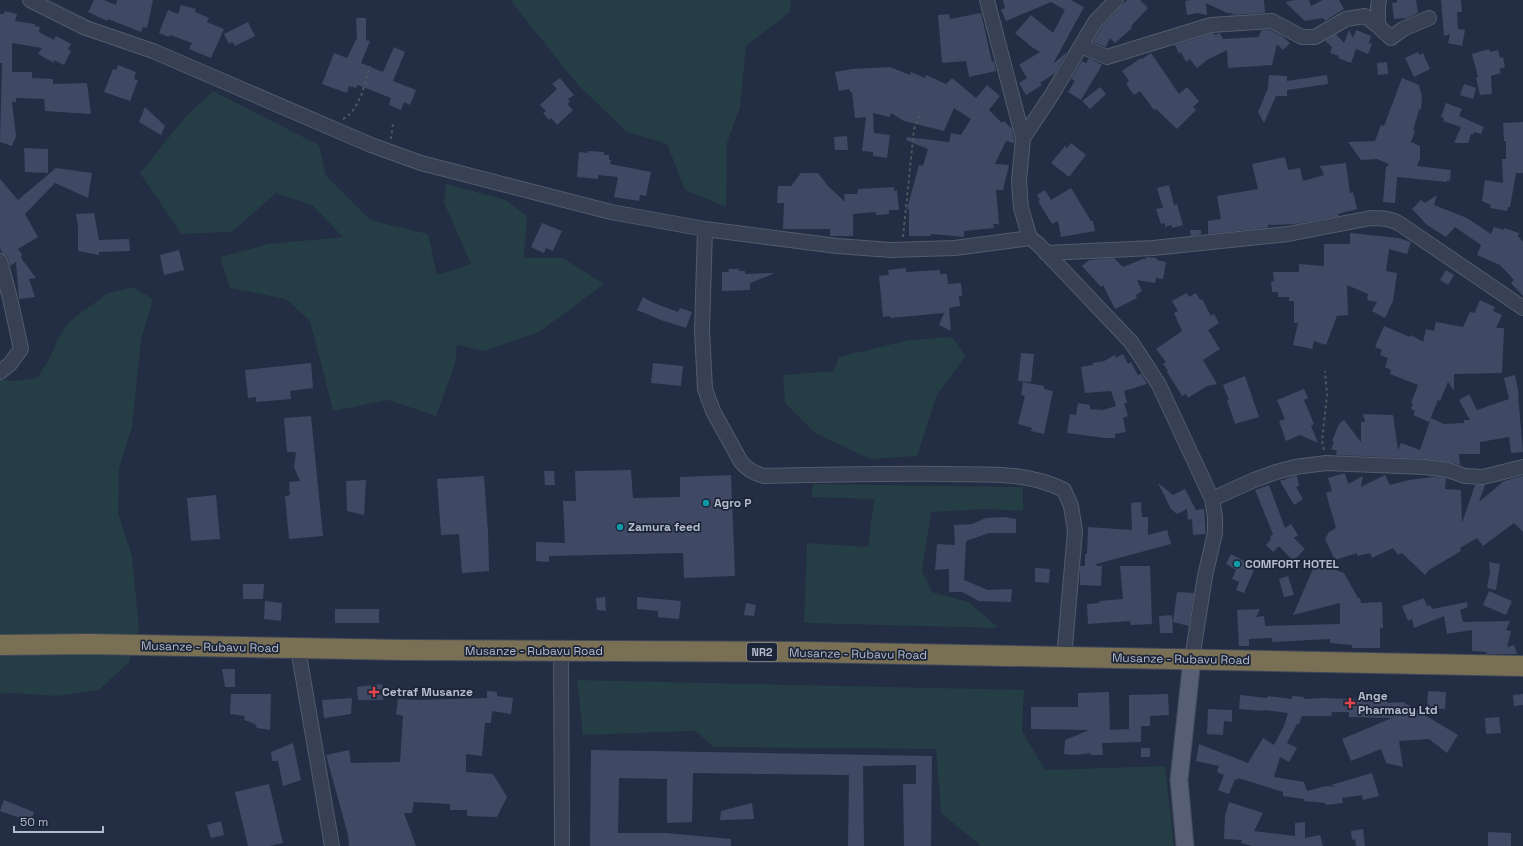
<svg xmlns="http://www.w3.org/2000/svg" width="1523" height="846" viewBox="0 0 1523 846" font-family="'Space Grotesk',sans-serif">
<rect width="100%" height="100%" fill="#232d43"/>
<!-- green -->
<path fill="#253d44" d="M510 0H791L790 12 746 46 740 107 727 143 726 207 685 190 667 144 627 132 578 85Z
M213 91 319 145 326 176 370 220 428 234 437 275 471 264 444 203 446 184 506 200 527 216 524 258H563L604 284 539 332 484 351 457 345 455 364 436 416 388 400 333 411 310 321 286 299 230 288 220 257 268 244 343 237 312 205 276 193 232 232 181 234 140 173 187 115Z
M133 287 153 299 141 340 132 427 119 468 118 513 132 556 139 628 129 662 99 690 57 696 12 693 0 694V379L15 381 37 378 49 359 58 339 70 321 108 293Z
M952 337 966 356 937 395 917 456 870 459 815 433 785 403 783 375 834 371 839 357 909 340Z
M813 484 1023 487V511L988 509 931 512 922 571 932 592 968 602 999 628 804 623 807 543 868 547 874 499 811 497Z
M577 680 1024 690 1022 731 1045 770 1165 766 1174 846H980L979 844 941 813 936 749 714 747 695 731 583 735Z"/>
<!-- building -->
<path fill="#404964" d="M94 0H104L116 5 117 0H153L147 28 143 27 141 32 108 19 107 21 88 12Z
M1003 0H1071L1084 7 1053 64 1067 52 1055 73 1040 83 1042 85 1026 95 1019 83 1027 78 1019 65 1040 52 1033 48 1015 33 1031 15 1053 33 1065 10 1051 2 1006 21 1001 10 1005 8Z
M1127 0H1140L1148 8 1131 26 1132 28 1115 43 1110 38 1106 47 1093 42 1102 27Z
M1191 0H1264L1265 13 1229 15 1234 13H1227L1206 3 1207 15 1197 13 1187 15 1185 1Z
M1295 0H1309L1311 6 1323 0H1339L1344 9 1325 21 1323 18 1305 21 1285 2Z
M1397 0H1416L1418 13 1405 19 1404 18 1394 19 1392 3 1397 2Z
M1441 0H1461L1462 12H1457L1458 29 1465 30 1462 46 1448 43 1450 34 1444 36Z
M181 5 196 9 195 12 209 18 207 22 224 29 211 58 189 49 192 43 170 35 169 37 159 33 168 10 178 14Z
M5 11 17 14 15 21 35 24V26L40 27 39 32 54 40 56 36 71 44 68 49 71 51 64 65 54 60V63L38 54 42 48 12 43V72H32V78L53 79V84L87 83 91 114 45 111 44 99 16 98V102H12L16 136 12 146 0 142 2 63H0V14H4Z
M981 13 992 62 994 61 996 71 969 77 966 61 942 63 938 15 949 14 950 19Z
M356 18H366V40L370 41 361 63 383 72 394 47 405 52 393 81 416 90 410 105 404 102 401 110 389 105 391 98 358 85 356 88 349 86 347 93 322 84 334 53 347 58 357 38Z
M248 22 255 36 235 46 232 42 229 44 224 34Z
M1262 30H1270L1282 36 1290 43 1283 50 1277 44 1272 65 1228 68 1227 50 1207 60 1197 68 1190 59 1186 62 1181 52 1179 54 1175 45 1213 33 1215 35 1220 33 1223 39 1258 37Z
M1349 30 1353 38 1356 30 1371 36 1369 43 1372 44 1368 54 1356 49 1351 63 1338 58 1339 56 1330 53 1332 47 1325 41 1336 34 1344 43Z
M1489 49 1490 52 1498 50 1500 58 1503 57 1505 67 1499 69 1501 73 1491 76 1492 94 1480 95 1476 77H1478L1472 54Z
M1418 52 1419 55 1423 53 1430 69 1414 77 1405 58Z
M1151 53 1179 94 1187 87 1199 101 1193 107 1196 110 1177 129 1156 109 1154 110 1140 91 1134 95 1126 84 1129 81 1122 71 1141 58 1142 59Z
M1089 58 1102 65 1081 100 1068 92 1075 81 1071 79 1082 61 1086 63Z
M1387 62 1388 74 1378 75 1377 63Z
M118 65 136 72 134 79 138 80 130 101 104 92 113 69 116 70Z
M890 67 910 75 911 72 925 78 926 75 946 84 952 78 976 98 987 85 1000 96 989 110 1002 123 1004 121 1012 129 1014 139V143L1006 141 995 164 1009 165 1003 190H996L999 224H993L994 228 964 231V237L931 234V236H909V209H907L919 165 923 166 928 149 906 140 907 137 949 142 951 133 961 135 971 119 954 108 944 131 904 121 891 113 890 117 873 113 874 133 890 135 887 158 873 156V152L862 151 866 117 855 118 852 92H850L849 89 839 91 835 72 852 69Z
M1269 75 1287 76V81L1327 75 1328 84 1287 90V96H1276L1264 123 1258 112 1268 88Z
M560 78 574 95 568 99 570 102 567 104 573 110 557 125 551 118 549 120 543 113 546 111 540 105 557 89 552 84Z
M1402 78 1419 85 1422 97 1421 110 1419 109 1417 117 1413 130 1415 131 1411 142 1420 146V158L1417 166 1451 170 1450 181 1447 180V182L1397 177 1395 203 1383 202 1386 166 1387 167 1389 164 1377 159 1361 160 1348 142 1375 141 1381 125 1384 126Z
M1464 84 1476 88 1473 99 1460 95Z
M1100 87 1106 94 1090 109 1082 101Z
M1446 103 1462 109 1459 116 1484 127 1481 134 1474 132 1473 135 1471 134 1468 143H1454L1461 127 1443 121 1444 118 1441 117Z
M145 107 165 126 161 135 139 122Z
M1523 122V173H1516L1510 207H1508L1507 211 1490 208 1491 205 1482 201 1485 180 1503 183 1502 159H1506V141H1504L1503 123Z
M847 136 848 150H835L834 137Z
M1071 143 1086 155 1069 177 1051 163 1065 146 1067 148Z
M24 148 48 149V173L25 172Z
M588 151 604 152V155H609V160H611L610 164 651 172 646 196 640 195 639 201 614 197 618 177 598 175V179L577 177 579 152 588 153Z
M1285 157 1288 170 1300 168 1303 181 1324 175 1320 166 1346 163 1350 193 1353 192 1357 209 1338 214 1339 216 1296 224 1268 225V227L1265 228 1208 234V221L1221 219 1217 196 1258 189 1252 164Z
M56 168 92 173 88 198 55 183 25 214 38 237 18 249 22 254 21 258 36 278 29 279 35 297 19 299 16 262 10 266 8 258 6 255 2 253 0 248V179L18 200Z
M801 173H818L828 186 845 202 844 194H857L858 189 894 187V191L897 190 899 210H889V214L876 215V212L853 214V236H830V229H783L784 203H777L778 186H791Z
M1169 185 1174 205 1177 204 1183 225 1172 228V225L1165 227V223L1161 224 1156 209 1163 208 1157 188Z
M1071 188 1091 221H1093L1095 231 1061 237 1058 221 1052 224 1038 201 1040 200 1037 195 1045 190 1051 200Z
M1437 195 1434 205 1467 218 1491 234 1494 227 1504 230V228L1519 233 1518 236 1523 242V296L1511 283 1514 280 1500 265 1477 255 1481 245 1455 227 1446 237 1427 225 1412 209 1421 200 1425 203Z
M94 213 99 240 129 239 130 251 99 252V255L78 251V227L76 214Z
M542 223 562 231 553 251 546 248 544 253 531 247Z
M1190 230H1201V234L1191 236Z
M1350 233 1398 238 1411 242 1407 254 1389 249 1386 271 1397 273 1393 301 1385 318 1372 311 1377 302 1367 300 1368 294 1347 285 1348 315 1337 316 1326 345 1314 341 1312 349 1293 345 1298 323H1294V301H1289V297H1278V292H1272L1271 282 1274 281 1273 272H1299V264L1324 266V244H1350Z
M179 250 184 270 164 275 160 255Z
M1146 257 1157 258V260L1166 262 1163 279 1156 278 1155 283 1137 280 1142 291 1136 295 1137 298 1115 309 1103 285 1101 287 1082 266 1089 260 1114 258 1123 267 1143 259H1146Z
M906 268V272L940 270V274H947L948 284 961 283 962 296H959L960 306 949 308 951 331 939 325 944 313 890 318V316L883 317 879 276 889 275 888 270Z
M728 269H739V271H745V274L772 273 773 274 750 283V290L722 291V272H729Z
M1446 270 1454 275 1448 285 1440 280Z
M1187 293 1189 297 1196 293 1200 300 1202 299 1211 316 1214 314 1219 323 1208 330 1220 349 1203 360 1217 384 1207 386 1188 398 1186 394 1182 396 1167 372 1168 371 1163 364 1166 362 1156 349 1182 331 1174 313 1178 311 1172 301Z
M643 297 654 303 678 312 680 308 692 312 686 328 661 320 637 310Z
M1480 300 1495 307 1493 311 1502 315 1496 328H1504L1502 373 1454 374V391L1448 382 1440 401 1438 400 1429 422 1413 415 1415 411 1411 409 1413 404 1411 403 1418 385 1390 374 1391 370 1385 367 1388 358 1380 355 1382 350 1375 347 1384 326 1410 337 1411 335 1423 342 1426 329 1434 331 1436 322 1463 327 1470 312 1474 313 1475 312Z
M1021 353 1034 354 1031 382 1018 381Z
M1123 354 1128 364 1131 362 1138 375 1142 374 1147 384 1124 391 1127 403H1124L1128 416 1123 418 1126 432 1115 434V438H1105L1067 433 1070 414 1076 415 1078 403 1090 405V409L1103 410 1119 405 1116 406 1111 391 1085 393 1081 367 1093 365V363L1104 361 1115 355 1116 358Z
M311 363 313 388 290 391 291 399 256 402V397L248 398 245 370Z
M653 363 683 366 681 386 651 383Z
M1515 375 1519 395H1518L1523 452 1511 453 1509 437 1480 442V454H1459L1460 465 1449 462 1426 459 1338 455 1336 454 1337 451 1331 449 1334 442 1332 441 1339 424 1344 420 1361 442V422H1365L1363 414 1393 415 1398 450 1401 443 1420 450 1431 418 1444 424 1464 423V420H1470L1459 400 1469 394 1477 410 1509 399 1504 378Z
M1245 376 1259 417 1235 424 1227 400H1229L1223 385Z
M1023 382 1044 386V389L1053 391 1044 434 1031 431 1032 428 1018 424 1025 396 1021 395Z
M1304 389 1308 398 1304 400 1314 424 1311 426 1318 443 1300 435 1286 441 1279 421 1285 419 1277 400Z
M311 416 323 536 289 539 285 496 290 495 289 482 300 481 294 467 296 452H287L284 418Z
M631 470 633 498 680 497V477L731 475 735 576 684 578 683 553 549 556V562L536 561V542L565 543 563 501H576L575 471Z
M544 471H554L555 485H545Z
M1345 473 1348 484 1363 476 1361 487 1385 475 1390 485 1409 480 1434 477 1446 478 1445 489 1461 490 1462 523 1475 485H1485L1479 502 1504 481 1523 476V532L1514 523 1483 546 1477 538 1460 548 1461 551 1429 570 1425 575 1402 553 1398 555 1393 548 1372 558 1370 553 1357 556V553L1335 560 1325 539 1329 532 1336 528 1326 493 1332 491 1328 478Z
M1297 475 1299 486 1296 487 1303 499 1294 505 1280 481Z
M484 476 488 532 489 571 462 573 459 534 441 535 437 479Z
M366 480 364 515 347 511 346 481Z
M1158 483 1173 495 1185 489 1196 510 1204 509 1206 534 1193 535 1192 519 1188 520 1187 509 1177 514 1171 509Z
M1269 485 1285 528 1291 524 1298 535 1294 538 1305 549 1293 561 1279 546 1273 552 1266 545 1271 539 1270 537 1273 534 1255 490Z
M216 495 220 539 191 541 187 498Z
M1141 502 1142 517H1148V535L1167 530 1171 544 1096 564 1097 566H1102L1101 586 1080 585V566H1085V554H1087L1088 527 1132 530 1131 503Z
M1004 517 1016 519V533H989L966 541 964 580 988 590 1012 589 1011 602 979 601 962 592H949V569L935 570 937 544 955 545 954 525 972 524 986 518Z
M1231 554 1248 563 1246 567 1254 570 1244 593 1236 590 1239 582 1232 579 1236 570 1226 564Z
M1316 562 1344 573 1358 598H1360L1361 603 1382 602 1383 628H1380V648H1352V645L1330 643V639L1272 642V638L1249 639V646H1239L1237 610 1260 609 1256 617 1264 616 1265 626 1340 624V603L1293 615Z
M1489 562 1500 564 1496 590 1487 588 1490 572Z
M1120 566H1150L1152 624 1131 625 1130 621 1088 624 1087 604 1100 603 1099 601 1123 599Z
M1035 568 1050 569 1049 583 1035 582Z
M1288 576 1294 595 1284 597 1279 579Z
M243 584H264L263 599H243Z
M1489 591 1512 601 1506 615 1483 605Z
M1177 592 1194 593 1189 626 1173 622Z
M605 597 606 611 597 610 596 598Z
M637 597 681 601 679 619 658 617V611L637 609Z
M1424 598 1427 606 1430 605 1432 609 1467 602 1468 607 1460 610 1463 622 1510 621 1506 630 1511 631 1507 647 1514 645 1517 654H1485L1488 652 1472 651V630L1447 634 1444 616 1414 628 1412 619 1408 621 1402 606Z
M265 601 282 603 281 621 264 619Z
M746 603 756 605 754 616 744 615Z
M335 609H379V623H335Z
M1172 615 1173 633H1160L1159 616Z
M222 669H235V687H225Z
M382 684 383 700H358L357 687Z
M487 691 497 692V696L513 698 511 714 492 711 491 723H485L482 756 466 754V772L493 774 507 797 497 817 467 816V810H450V804L414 802 412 813H404L416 846H349L348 835 326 755 349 750 351 763 400 762 403 716 396 714 398 699 419 700 487 698Z
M1428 691 1446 692 1445 709 1427 708Z
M1109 692 1110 730 1129 729V695L1168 694 1169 715 1150 716V726H1141V742L1102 743 1103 755H1091V753L1075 755 1064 754 1065 740 1089 730 1031 729V707H1078V693Z
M231 694H271L270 730 257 728 255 724 244 720 245 716 230 714Z
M1523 694V705L1514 706 1513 695Z
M1240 695 1267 698 1268 696 1292 699V696L1304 697V699L1323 698 1375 700V696L1387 697V703L1403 702 1458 735 1447 753 1429 739 1399 741 1403 767 1386 763 1381 749 1351 761 1342 739 1392 718 1349 717V712H1332L1331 716H1302L1299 724H1297L1287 743 1297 748 1289 762 1280 757 1274 777 1304 782 1307 791 1326 786 1336 787 1331 785 1372 773 1379 796 1363 800 1362 795 1342 798 1343 803 1326 805 1325 803 1304 801V799L1283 796V792L1238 778 1237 780 1235 779 1229 794 1218 790 1224 775 1217 772 1219 766 1196 761 1199 744 1248 763 1263 738 1274 745 1284 726 1288 713 1264 710 1263 711 1239 709Z
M352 698 351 714 324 718 322 700Z
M1208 709 1232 710V722L1224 721 1223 735 1207 734Z
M1499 717 1501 733 1486 734 1485 718Z
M293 743 301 780 283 786 278 761H272L271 752Z
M1141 748H1150V757H1141Z
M591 750 932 756 931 846H904L903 784H916V765L863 766 864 846H848L849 775 693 773 692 822 667 823V779L619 778 618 833H666L731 839V846H590Z
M269 784 283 843 270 846H248L235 792Z
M4 800 34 812 31 822 0 811Z
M1229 802 1263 813 1254 831 1295 836V823L1305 822V838L1320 835 1323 846H1252L1241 843 1242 840 1224 839 1225 816Z
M752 803 754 819 720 820 721 811Z
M221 821 224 835 211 838 207 825Z
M1363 829 1365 846H1356L1355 839 1352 840 1351 831Z
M1488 832 1511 833V846H1488Z"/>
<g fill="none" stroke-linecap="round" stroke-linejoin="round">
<defs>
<path id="minor" d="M30 0 86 28 153 51 371 145 421 163 611 212 705 229 837 246 891 250 955 248 1030 238
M987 0 1023 138 1019 181 1021 208 1030 238 1038 244 1131 342 1143 360 1159 385 1212 499 1215 517V533L1205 576 1192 659
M1378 26V7L1379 0
M1081 46 1107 57 1211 25 1272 21 1302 37H1315L1346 19 1365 16 1378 26 1391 38 1403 29 1429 18
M1023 138 1051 96 1095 22 1116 0
M705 229 702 331 705 389 713 411 741 462C748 470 754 473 764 476 825 475 885 473 945 474 986 475 1026 471 1064 490L1071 506 1075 531 1064 658
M1046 253 1153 248 1288 234 1371 218C1381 218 1390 218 1400 224L1523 308
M0 261 10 298 21 349 10 364 0 372
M1212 499 1254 480 1276 472 1295 467 1326 463 1425 467 1448 470 1465 476 1483 477 1523 467
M298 649 332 846
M561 651 562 846"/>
<path id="major" d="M1185 846 1179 780 1192 659"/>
<path id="highway" d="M0 645 88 644 405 650 807 652 1523 666"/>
</defs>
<!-- minor casing -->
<use href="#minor" stroke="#535b6d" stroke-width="16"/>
<!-- major casing -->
<use href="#major" stroke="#41495c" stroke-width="19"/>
<!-- highway casing -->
<use href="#highway" stroke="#3f485a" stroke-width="22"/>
<!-- path -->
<path stroke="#445a61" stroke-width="2" stroke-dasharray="3 3" stroke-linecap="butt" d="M343 119C360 110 365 83 370 66
M391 139 393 123
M903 237 914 129 921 112
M1324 450 1322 441 1327 395 1325 371"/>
<!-- minor -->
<use href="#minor" stroke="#384053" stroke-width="14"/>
<!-- major -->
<use href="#major" stroke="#565f73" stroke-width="17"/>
<!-- highway -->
<use href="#highway" stroke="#796f54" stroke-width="20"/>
</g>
<!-- markers -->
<g fill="#0f9aa8" stroke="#1c2538" stroke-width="1.5">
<circle cx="706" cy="503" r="4"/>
<circle cx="620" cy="527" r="4"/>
<circle cx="1237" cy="564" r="4"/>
</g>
<g fill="#e0444e" stroke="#1c2538" stroke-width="1.5">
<path d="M372 686h4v4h4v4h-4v4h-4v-4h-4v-4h4z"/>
<path d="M1348 697h4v4h4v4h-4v4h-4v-4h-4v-4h4z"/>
</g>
<g text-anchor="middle" stroke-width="3.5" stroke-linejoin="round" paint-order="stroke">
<!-- shield labels -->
<rect fill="#1c2538" stroke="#878ea0" stroke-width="1" x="747" y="643" width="30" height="18" rx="3"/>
<g font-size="11" font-weight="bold" fill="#b5bbcd">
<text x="762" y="656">NR2</text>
</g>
<!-- poi labels -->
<g font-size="12" font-weight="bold" fill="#b5bbcd" stroke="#1c2538" text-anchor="start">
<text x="714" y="507">Agro P</text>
<text x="628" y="531">Zamura feed</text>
<text x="1245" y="568">COMFORT HOTEL</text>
<text x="382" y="696">Cetraf Musanze</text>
<text x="1358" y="700">Ange<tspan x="1358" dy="14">Pharmacy Ltd</tspan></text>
</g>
<!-- street labels -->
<g font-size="12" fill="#b5bbcd" stroke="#1c2538">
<text transform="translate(210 647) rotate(1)" y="4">Musanze - Rubavu Road</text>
<text x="534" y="655">Musanze - Rubavu Road</text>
<text transform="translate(858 654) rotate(1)" y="4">Musanze - Rubavu Road</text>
<text transform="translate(1181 659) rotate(1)" y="4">Musanze - Rubavu Road</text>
</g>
</g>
<!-- scale -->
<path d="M14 826v6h89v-6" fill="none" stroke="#b5bbcd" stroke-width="2"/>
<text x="20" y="826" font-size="12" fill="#b5bbcd" stroke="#1c2538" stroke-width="3" paint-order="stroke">50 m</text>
</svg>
